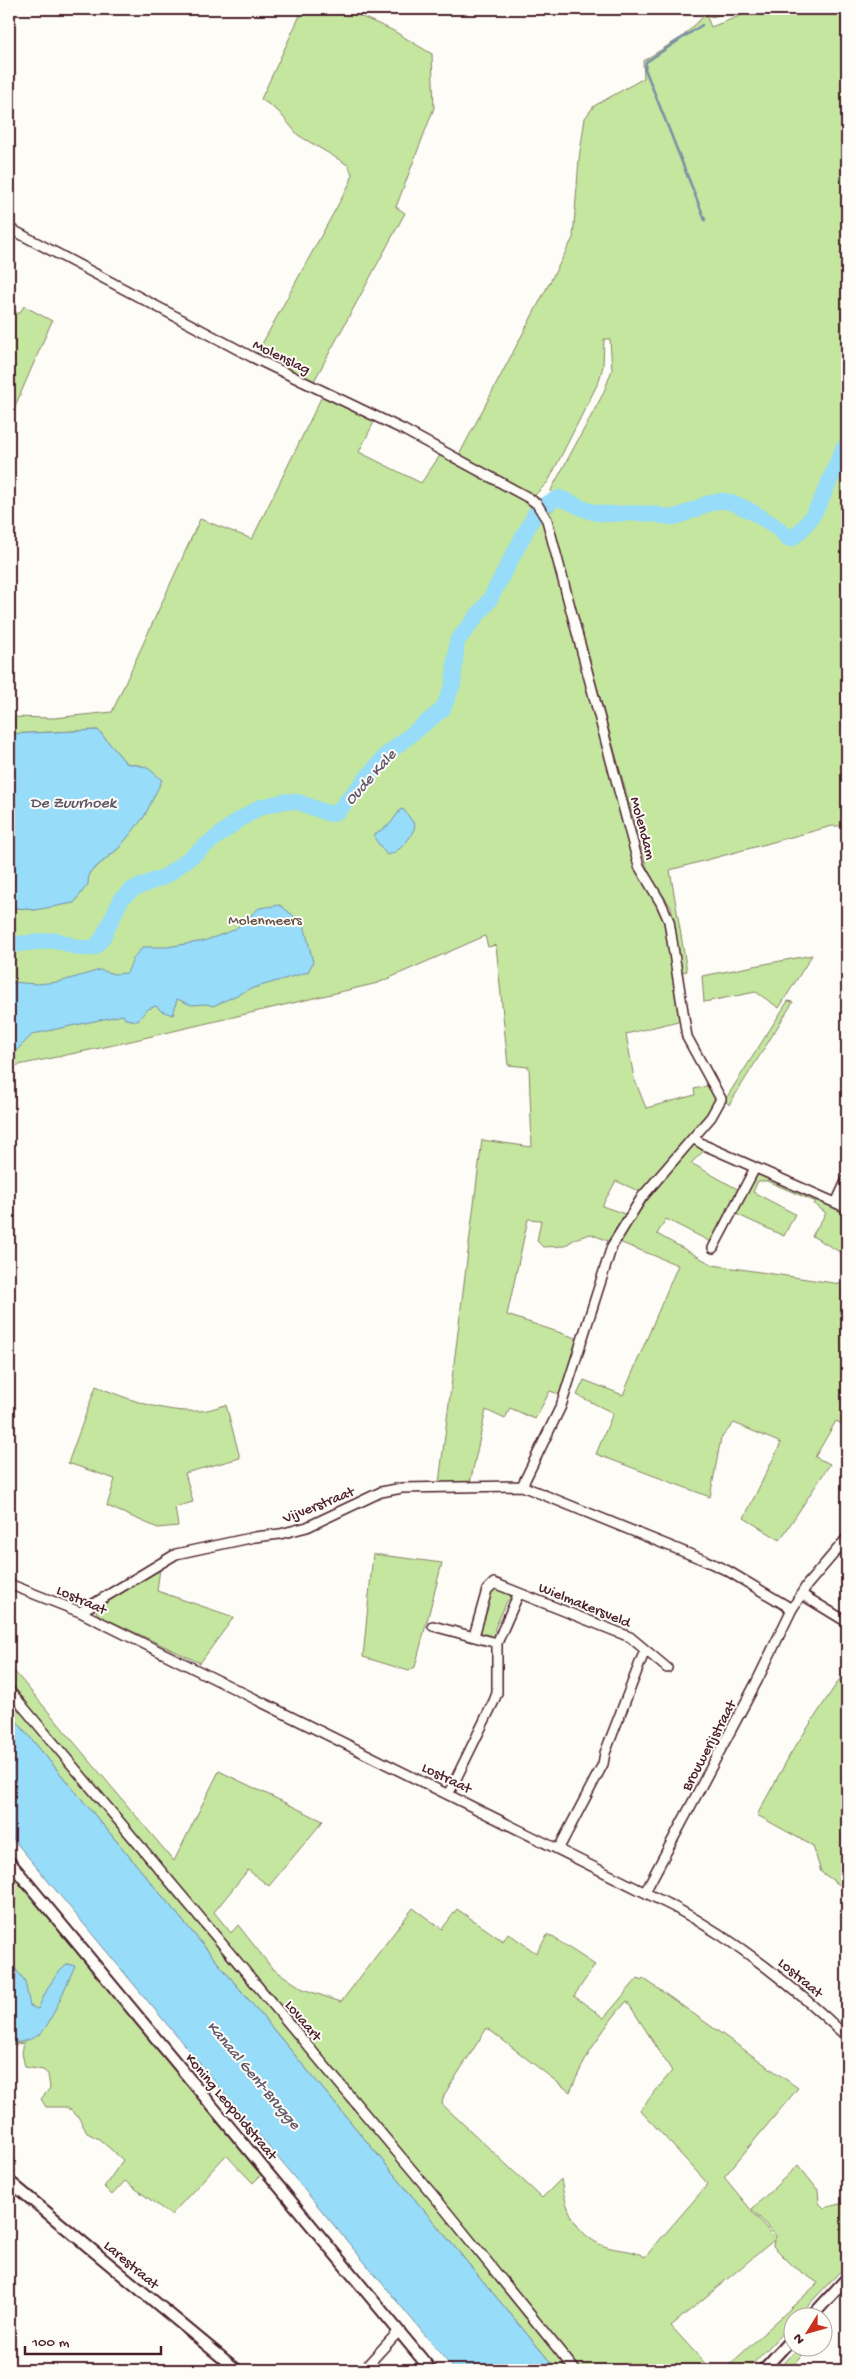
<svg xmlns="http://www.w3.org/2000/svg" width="856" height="2379" viewBox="0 0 856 2379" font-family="'Gochi Hand',sans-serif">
<rect width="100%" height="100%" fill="#fdfcf7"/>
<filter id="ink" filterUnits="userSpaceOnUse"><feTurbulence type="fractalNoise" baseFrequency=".02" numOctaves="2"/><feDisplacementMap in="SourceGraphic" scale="10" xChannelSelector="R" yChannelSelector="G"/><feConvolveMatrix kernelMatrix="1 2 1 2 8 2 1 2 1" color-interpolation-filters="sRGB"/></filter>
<g filter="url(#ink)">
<!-- green -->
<path fill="#c4e69f" stroke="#878265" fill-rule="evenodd" d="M303 9H344L392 30 432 54 434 108 396 207 405 213 313 383 256 355 351 181 352 174 348 165 298 135 279 112 261 99Z
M702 9H736L712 17 706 15 711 27 758 9H847V826H832L670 870 687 971 682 972 671 907 652 879 646 865 549 512 559 505H564L605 518H650L663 520 686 518 715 505 724 506 736 508 784 539 789 535 748 509 722 497 708 500 684 511 664 514 651 510H606L590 508 553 498 551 490 603 394 612 370 610 339H604L603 366 599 381 548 482 534 496 459 455 573 238 579 159 585 118 594 106 644 78 643 61 682 37 705 15Z
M24 306 52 321 13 411 9 409V308L19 314Z
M322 396 375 420 359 452 421 483 441 454 530 504 531 510 508 551 486 599 466 626 472 628C481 617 490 606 498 594 511 573 520 530 542 518L635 862 665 921 682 1020 626 1034 634 1078 646 1108 695 1095 694 1089 711 1085 717 1100 716 1106 641 1192 616 1181 602 1206 625 1214 608 1241 591 1234 577 1238 564 1246 543 1247 537 1241 541 1220 528 1219 507 1315 579 1339 561 1395 550 1391 535 1419 510 1408 505 1419 486 1410 470 1483H439L482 1140 532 1147 529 1067 508 1065 496 945 488 947 485 936 378 983 114 1045 9 1067V907L35 910 89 873 119 848 147 767 126 763 98 730 9 734V717L54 718 112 712 200 519 252 539ZM294 797 325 808H335L323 819C314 815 302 806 292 805 255 800 200 861 169 880L165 873 234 818 258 803 275 798Z
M812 955 779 1008 756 992 704 1002 702 976Z
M788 1001 793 1002 729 1105 725 1100Z
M694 1143 706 1149 691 1163 739 1190 711 1242 666 1219 657 1234 713 1265 847 1285V1427L836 1421 815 1457 830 1464 780 1540 744 1518 781 1443 734 1423 721 1438 710 1497 596 1454 613 1413 577 1395 584 1380 623 1395 678 1265 619 1242 643 1206Z
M760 1173 847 1212V1256L812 1236 826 1213 814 1204 816 1202 767 1181H758L753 1192 795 1214 784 1236 736 1214 756 1176Z
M96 1386C127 1399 164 1413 199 1411 207 1411 217 1407 226 1405L240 1458 185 1473 193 1502 175 1507 178 1526 158 1528 107 1506 115 1479 68 1463Z
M373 1554 442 1563 415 1667 409 1671 363 1657Z
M160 1568 157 1591 234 1617 200 1663 100 1616 96 1612 97 1607Z
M495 1587 510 1593 511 1598 507 1601 495 1628V1636L492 1638 480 1632 490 1591Z
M9 1665 174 1861 219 1771 323 1821 269 1886 248 1870 214 1912 231 1933 238 1925 272 1968 303 1989 341 2002 413 1908 442 1929 457 1909 503 1941 508 1933 536 1953 548 1934 595 1965 574 1996 604 2018 638 1978 641 1980 643 1978 798 2088 724 2177 775 2239 776 2236 752 2209 798 2165 818 2190 819 2203 824 2208 847 2202V2264L798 2316H794L793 2322 747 2370H724L818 2283 793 2266 773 2246 774 2240 671 2326 711 2370H557L9 1712ZM627 2001 672 2071 640 2110 708 2184 645 2257C632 2249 618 2251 604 2246 575 2235 565 2207 561 2179L542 2198 442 2104 444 2095 487 2028 570 2092C584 2059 602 2028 627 2001Z
M847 1668V1890L821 1872 813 1846 757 1815 791 1753Z
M9 1871 262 2174 253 2183 226 2155 171 2215 125 2181 112 2195 104 2187 123 2160 99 2139 87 2133 79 2118 72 2111 65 2107H46L41 2099 50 2088 48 2074 43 2070 25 2067 22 2053 24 2043 9 2045Z
M799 2347H809L790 2370H778Z"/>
<!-- water -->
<path fill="#97dcf9" stroke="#7890a7" d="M98 730 126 763 147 767 162 780 144 817 119 848 89 873 88 884 74 903 35 910 9 907V734Z
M401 809 404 810 415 825C413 837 399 853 387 855L375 839 374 835 390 824Z
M280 905 304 924 313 962 308 972 250 989 213 1006 207 1004 191 1005 177 999 173 1015 161 1011 156 1006 146 1010 138 1021 125 1019 123 1015 33 1034 15 1052 9 1053V984L11 982 36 984 59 982 100 970 114 974 127 973 134 957 143 947H167L204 941 234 930 259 908Z
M9 1712 557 2370H454L9 1834Z
M9 1961 25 1981 30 2006 38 2009C46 1991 52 1976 68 1964L75 1966C68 1980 49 2029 39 2035 29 2041 19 2042 9 2044Z"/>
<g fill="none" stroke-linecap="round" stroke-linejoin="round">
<!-- stream -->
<path stroke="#7890a7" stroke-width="2.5" d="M702 25 646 62 645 69 705 220"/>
<!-- river -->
<path stroke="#97dcf9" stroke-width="16" d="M546 504 559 498C569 501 577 506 587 510 607 518 631 511 652 514 660 515 666 518 674 517 690 514 709 499 725 501 740 503 779 526 787 538L791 539C819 519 829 479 843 449L847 445
M9 945 56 940 79 948H94L102 939 122 898 133 889 166 876 236 822 260 807 286 801 298 802 330 814 338 811 387 754 443 709 453 684 457 641 489 601 535 514"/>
<defs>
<path id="minor" d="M9 228 252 357 404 430 529 498 537 504 547 520 639 866 661 903 669 921 687 1037 721 1099 711 1117 642 1197 612 1246 561 1406 522 1486
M693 1138 704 1145 847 1208
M836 1203 847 1179
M713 1248 755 1168
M9 1584 80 1612 674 1907C740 1943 793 1986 847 2037
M801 1594 847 1622
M80 1612 176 1554 255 1537 280 1534 307 1527 381 1492 402 1488 522 1486 704 1560 728 1571 792 1609
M433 1626 497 1643
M474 1636 487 1590 494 1583 519 1593
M9 1690 438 2201 575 2370
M449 1793 494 1701 497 1693V1643L519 1593 630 1637 667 1668
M559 1848 603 1764 605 1753 645 1650
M645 1892 757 1681 792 1609 807 1585 847 1538
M363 2370 399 2331"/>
<path id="tertiary" d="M9 1861 431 2370
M9 2181 237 2370
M812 2316 847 2278
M763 2370 794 2336"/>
</defs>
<!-- minor casing -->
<use href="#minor" stroke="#4a1f2b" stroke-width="12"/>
<!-- tertiary casing -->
<use href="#tertiary" stroke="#4a1f2b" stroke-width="14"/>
<!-- minor -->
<use href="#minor" stroke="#fdfcf7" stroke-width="9"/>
<!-- tertiary -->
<use href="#tertiary" stroke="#fdfcf7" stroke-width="10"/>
</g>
</g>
<g text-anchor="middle" stroke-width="4" stroke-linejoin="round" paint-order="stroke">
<!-- street labels -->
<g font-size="15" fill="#4a1f2b" stroke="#fdfcf7">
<text transform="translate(282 356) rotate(26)" y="5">Molenslag</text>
<text transform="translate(644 828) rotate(75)" y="5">Molendam</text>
<text transform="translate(318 1504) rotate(-22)" y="5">Vijverstraat</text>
<text transform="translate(82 1599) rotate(24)" y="5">Lostraat</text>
<text transform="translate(585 1604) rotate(22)" y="5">Wielmakersveld</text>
<text transform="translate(708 1745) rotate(-62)" y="5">Brouwerijstraat</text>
<text transform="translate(447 1777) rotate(26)" y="5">Lostraat</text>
<text transform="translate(801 1977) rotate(40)" y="5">Lostraat</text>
<text transform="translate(304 2020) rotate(50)" y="5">Lovaart</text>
<text transform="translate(232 2106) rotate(50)" y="5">Koning Leopoldstraat</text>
<text transform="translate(132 2264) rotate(40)" y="5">Larestraat</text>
</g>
<!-- park labels -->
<g font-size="15" fill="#685148" stroke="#fdfcf7">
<text x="265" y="924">Molenmeers</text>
</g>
<!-- water labels -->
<g font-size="16" font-style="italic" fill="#615869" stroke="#fdfcf7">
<text transform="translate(369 776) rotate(-48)" y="6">Oude Kale</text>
<text x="73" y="807">De Zuurhoek</text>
<text transform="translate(255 2074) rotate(50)" y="6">Kanaal Gent-Brugge</text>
</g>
</g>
<!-- margin -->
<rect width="856" height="2379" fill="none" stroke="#fdfcf7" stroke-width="30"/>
<rect x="15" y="15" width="826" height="2349" fill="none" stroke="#4a1f2b" stroke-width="2" filter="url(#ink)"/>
<!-- north arrow -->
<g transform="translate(808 2332) rotate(233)"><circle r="24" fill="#fdfcf7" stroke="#b5a4a5"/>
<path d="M0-4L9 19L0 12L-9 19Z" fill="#c8321e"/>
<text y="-8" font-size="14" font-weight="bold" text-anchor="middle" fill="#4a1f2b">N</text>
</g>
<!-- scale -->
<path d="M25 2346v8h136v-8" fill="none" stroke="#4a1f2b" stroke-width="2.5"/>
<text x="32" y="2346" font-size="15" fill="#4a1f2b" stroke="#fdfcf7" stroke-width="4" paint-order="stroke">100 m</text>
</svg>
